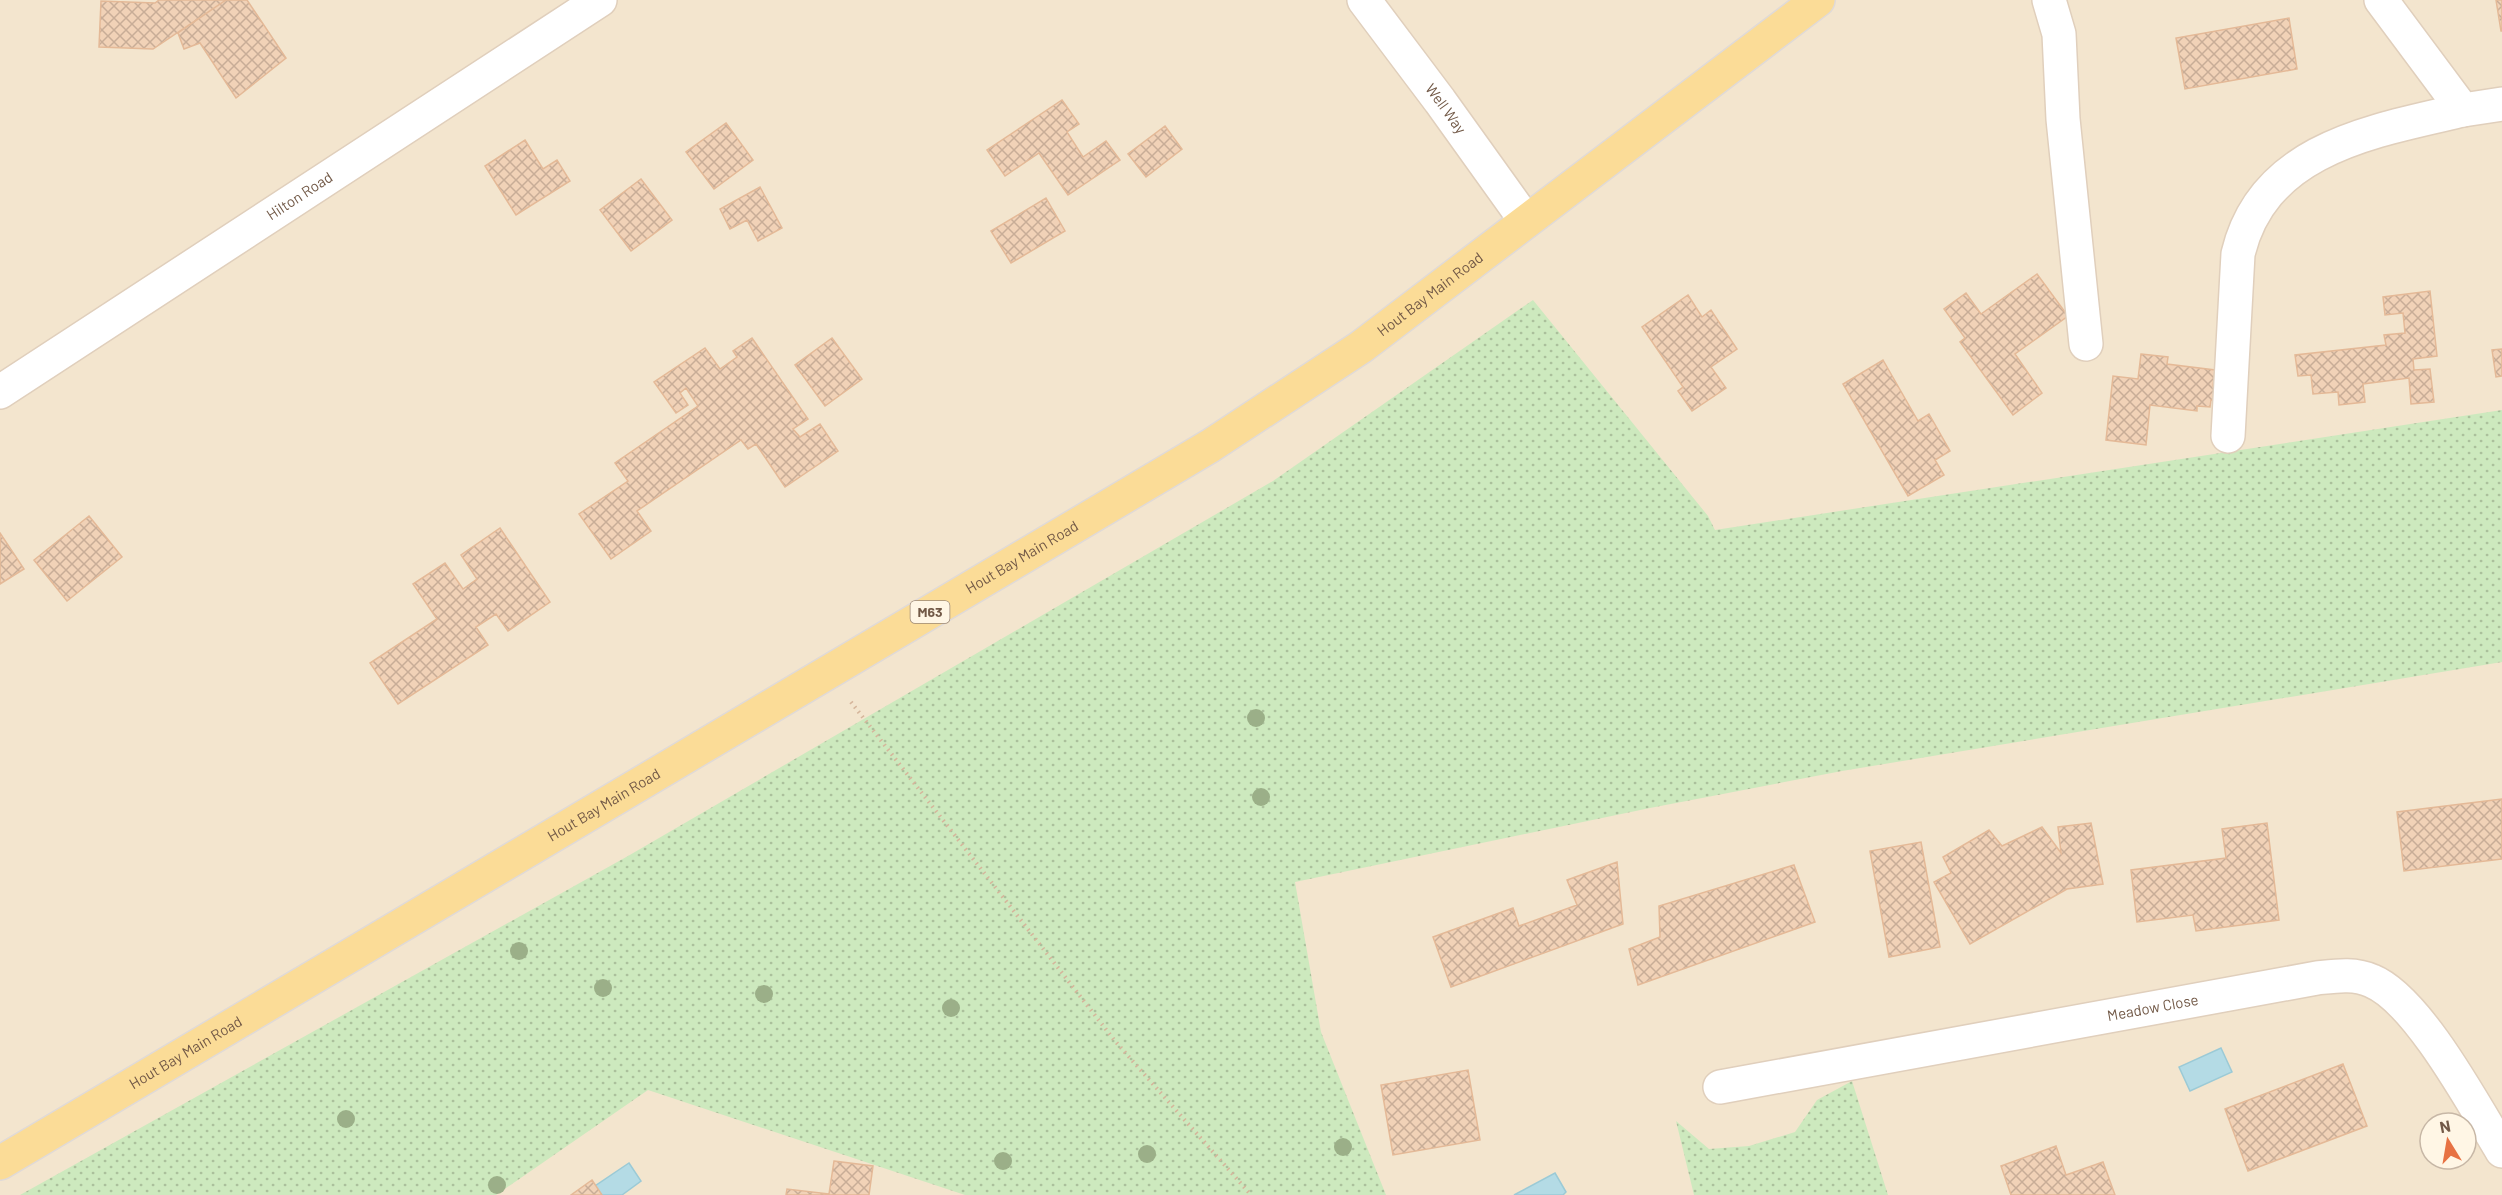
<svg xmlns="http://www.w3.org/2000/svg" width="2502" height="1195" viewBox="0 0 2502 1195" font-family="Barlow,sans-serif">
<defs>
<pattern id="grass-dots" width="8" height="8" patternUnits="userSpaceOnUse" patternTransform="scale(1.5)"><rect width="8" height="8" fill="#cde9be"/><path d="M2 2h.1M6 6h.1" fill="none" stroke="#abc09c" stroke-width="1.8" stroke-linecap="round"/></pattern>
<pattern id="building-cross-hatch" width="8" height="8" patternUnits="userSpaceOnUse" patternTransform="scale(1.5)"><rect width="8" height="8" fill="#f1d2b7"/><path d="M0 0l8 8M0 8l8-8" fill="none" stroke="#c8ad97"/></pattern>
</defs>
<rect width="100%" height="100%" fill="#fcf3df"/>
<!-- residential -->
<path fill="#f3e5ce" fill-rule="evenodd" d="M0 0H2502V1195H0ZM2430 1123H2466V1159H2430Z"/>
<!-- grass -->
<path fill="url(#grass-dots)" d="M1533 300 1708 516 1715 530 2502 410V662L1842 771 1650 808 1295 882 1321 1032 1386 1195H965L648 1090 496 1195H20L628 856 1273 481Z
M1852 1081 1888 1195H1694L1676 1121 1709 1149 1749 1146 1795 1132 1817 1100Z"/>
<!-- water -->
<path fill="#b4dbe5" stroke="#9bcad6" stroke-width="1.5" d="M2221 1048 2232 1072 2190 1091 2179 1067Z
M629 1163 641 1181 622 1195H602L595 1186Z
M1555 1173 1566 1192 1563 1195H1514Z"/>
<!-- building -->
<path fill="url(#building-cross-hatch)" stroke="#e4b997" stroke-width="1.5" d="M159 0H226L153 49 99 47 101 1 155 3Z
M226 0H247L286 58 236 98 200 43 184 49 178 33Z
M2496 0H2502V31H2501Z
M2289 18 2297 69 2185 89 2176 38Z
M1062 100 1079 124 1067 132 1083 157 1106 141 1120 160 1068 195 1039 153 1005 176 987 150Z
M726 123 753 160 714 189 686 152Z
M1165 126 1182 149 1146 177 1128 154Z
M525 140 543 169 557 160 570 181 516 215 485 166Z
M641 179 672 220 631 251 600 210Z
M760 187 782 228 758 241 747 220 730 229 720 209Z
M1046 198 1065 231 1011 263 991 231Z
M2037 274 2068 316 2015 354 2042 393 2013 415 1960 342 1965 338 1944 309 1966 293 1981 314Z
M2430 291 2437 356 2413 359 2414 370 2430 369 2434 402 2411 404 2409 378 2363 384 2365 402 2339 405 2338 392 2313 394 2311 375 2298 376 2295 355 2386 345 2384 335 2405 333 2403 313 2385 315 2383 297Z
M1688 295 1702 317 1711 310 1737 349 1711 367 1726 388 1692 411 1678 391 1683 387 1642 327Z
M752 338 808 419 793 429 800 437 820 424 838 451 785 487 756 444 748 449 741 440 637 511 651 531 611 559 579 514 628 481 615 463 698 406 686 388 680 393 688 405 676 413 654 382 705 348 720 369 737 357 733 351Z
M832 338 862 379 825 406 795 365Z
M2502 349V376L2496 377 2492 350Z
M2141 354 2168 357 2167 364 2215 370 2213 386 2223 387 2221 401 2211 400 2210 407 2197 406V411L2150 405 2146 445 2106 440 2113 376 2138 379Z
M1883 360 1918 421 1929 414 1950 451 1935 460 1944 475 1908 496 1843 384Z
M89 516 122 557 67 601 34 560Z
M500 528 550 602 508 631 496 614 476 627 488 645 398 704 370 663 437 619 413 584 445 563 463 589 477 579 461 555Z
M0 533 24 569 0 584Z
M2502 799V859L2404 871 2397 812Z
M2091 823 2103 884 2067 889 1970 944 1934 882 1951 873 1943 857 1989 830 2002 846 2042 827 2061 853 2058 827Z
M2267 823 2279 920 2196 931 2193 915 2137 922 2131 870 2226 858 2222 829Z
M1921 842 1940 947 1889 957 1870 851Z
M1617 862 1623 924 1451 987 1433 937 1513 908 1519 926 1577 905 1567 880Z
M1794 865 1815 922 1638 985 1629 949 1660 937 1659 906Z
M2343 1064 2367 1126 2248 1171 2225 1109Z
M1468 1070 1480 1140 1393 1155 1381 1085Z
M2056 1146 2066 1175 2103 1162 2115 1195H2011L2001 1166Z
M834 1161 873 1166 869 1195H786L787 1189 829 1194Z
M592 1180 602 1195H571Z"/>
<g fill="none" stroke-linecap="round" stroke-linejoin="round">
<defs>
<g id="minor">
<path id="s1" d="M1364 0 1440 101 1526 221"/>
<path d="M2049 0 2059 34 2063 119 2086 344"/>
<path d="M2381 0 2463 110 2502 104"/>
<path id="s2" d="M0 392 600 0"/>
<path d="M2228 436 2238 254C2263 148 2373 131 2463 110"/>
<path id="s3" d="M1720 1087 2317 978C2336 976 2354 973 2372 981 2418 1000 2475 1107 2502 1151"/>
</g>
<g id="major">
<path id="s4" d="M0 1163 1210 446 1361 347 1818 0"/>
</g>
</defs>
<!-- minor casing -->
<use href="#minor" stroke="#e0cfbc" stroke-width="36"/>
<!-- major casing -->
<use href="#major" stroke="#e0dad7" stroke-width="36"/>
<!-- path -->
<path stroke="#d5b59b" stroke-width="4" stroke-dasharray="1.5 4.5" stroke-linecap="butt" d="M851 702 1115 1041 1251 1195"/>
<!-- minor -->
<use href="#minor" stroke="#fff" stroke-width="33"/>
<!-- major -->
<use href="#major" stroke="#fbdc97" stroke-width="33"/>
</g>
<!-- trees -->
<g fill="#9baf88">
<circle cx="1256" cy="718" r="9"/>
<circle cx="1261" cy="797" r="9"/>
<circle cx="519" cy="951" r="9"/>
<circle cx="603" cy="988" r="9"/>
<circle cx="764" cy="994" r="9"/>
<circle cx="951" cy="1008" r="9"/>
<circle cx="346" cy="1119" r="9"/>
<circle cx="1343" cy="1147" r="9"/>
<circle cx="1147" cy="1154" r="9"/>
<circle cx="1003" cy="1161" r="9"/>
<circle cx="497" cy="1185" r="9"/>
</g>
<g text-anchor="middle" stroke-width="4.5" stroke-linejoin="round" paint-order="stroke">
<!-- shield labels -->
<rect fill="#fff6e5" stroke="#9c8876" stroke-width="1.5" x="910.5" y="601" width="39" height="22" rx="4.5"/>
<g font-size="14" font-weight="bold" fill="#725947">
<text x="930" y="617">M63</text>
</g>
<!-- street labels -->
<g font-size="15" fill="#725947" stroke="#fff6e5">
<text dy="5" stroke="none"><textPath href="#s1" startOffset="136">Well Way</textPath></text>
<text dy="5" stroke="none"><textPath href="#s2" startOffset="358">Hilton Road</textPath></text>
<text dy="5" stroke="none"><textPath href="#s4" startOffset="1674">Hout Bay Main Road</textPath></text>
<text dy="5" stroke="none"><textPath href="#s4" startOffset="1188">Hout Bay Main Road</textPath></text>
<text dy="5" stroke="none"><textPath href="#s4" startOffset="702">Hout Bay Main Road</textPath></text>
<text dy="5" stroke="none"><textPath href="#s3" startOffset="440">Meadow Close</textPath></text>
<text dy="5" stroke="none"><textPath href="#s4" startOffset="216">Hout Bay Main Road</textPath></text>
</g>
</g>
<!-- north arrow -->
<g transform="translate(2448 1141) rotate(349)"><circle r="28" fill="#fff6e5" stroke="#c7b7a6" stroke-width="1.5"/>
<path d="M0-4.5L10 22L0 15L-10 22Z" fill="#e77243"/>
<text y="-9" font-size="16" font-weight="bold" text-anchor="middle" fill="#725947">N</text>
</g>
</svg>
